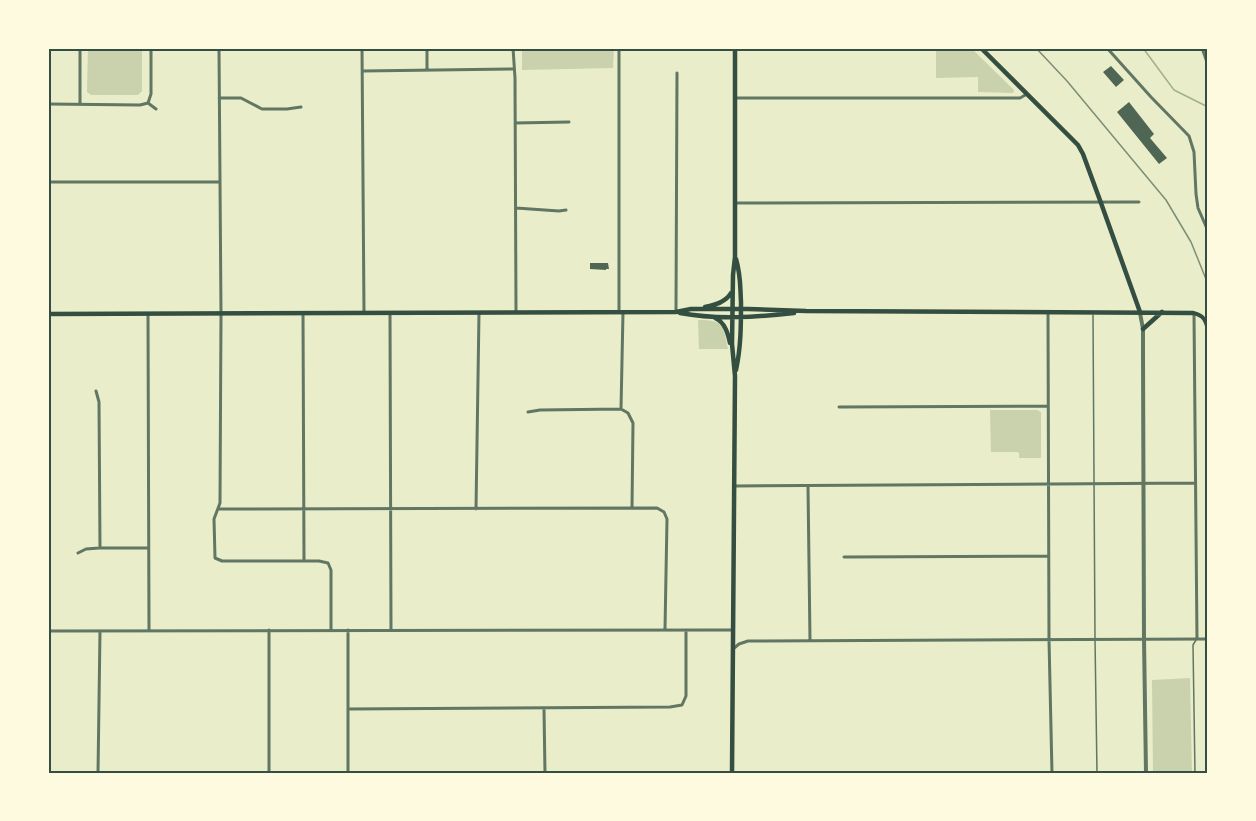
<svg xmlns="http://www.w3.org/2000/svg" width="1256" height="821" viewBox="0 0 1256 821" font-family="Helvetica,sans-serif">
<rect width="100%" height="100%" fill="#e9edc9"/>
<!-- green -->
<path fill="#cad2ad" d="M88 48H142V91L138 95H91L87 92Z
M522 48H614L613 68 522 70Z
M936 48H971L1014 90 1013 93 978 92V77L936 78Z
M698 320C724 320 723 325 728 349H699Z
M990 410H1037L1041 412V458H1019V453L1017 452H991Z
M1190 678 1192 773H1153L1152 680Z"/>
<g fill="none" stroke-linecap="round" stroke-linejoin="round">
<!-- stream -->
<path stroke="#a3b18a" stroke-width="1.5" d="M1143 48 1174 90 1208 107"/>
</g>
<!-- building -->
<path fill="#4f6655" d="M1111 66 1124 80 1116 87 1103 72Z
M1129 102 1154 134 1150 138 1167 158 1159 164 1117 112Z
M590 263H608L609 269H606V270L590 269Z"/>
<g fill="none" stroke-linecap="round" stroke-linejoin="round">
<!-- service -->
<path stroke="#617663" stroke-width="1.5" d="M1093 315 1095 639 1097 773
M1195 773 1193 645 1196 640"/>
<!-- minor -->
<path stroke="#617663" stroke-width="3" d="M80 48V103
M219 48 221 314 220 503 214 519 215 558 222 561H319L328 563 331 570V630
M362 48 364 313
M513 48 515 78 516 312
M619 48V312
M1107 48 1151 97 1189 136 1194 152 1196 194 1198 208 1208 231
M1202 48 1208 65
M427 70V48
M363 71 514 69
M219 98H241L262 109H287L301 107
M736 98H1020L1027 94
M148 103 151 94V48
M48 104 140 105 148 103 156 109
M515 123 569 122
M48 182H220
M736 203 1139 202
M516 208 559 211 566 210
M676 311 677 73
M303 313 304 560
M390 313 391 629
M1048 313 1049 640 1052 773
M148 314 149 631
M1194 314 1197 639
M96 391 99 402 100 548H148
M839 407 1047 406
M621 409 623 312
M528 412 540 410 621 409 628 413 633 423 632 508
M735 486 1195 483
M808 486 810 640
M218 509 657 508 664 512 667 519 665 629
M476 509 479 313
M78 553 86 549 99 548
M844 557 1048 556
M269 630V773
M348 630V773
M48 631 733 630
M733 649 739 644 748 641 1208 639
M348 709 670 707 682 705 686 696V630
M544 709 545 773
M98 773 100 631"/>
<!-- tertiary -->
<path stroke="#617663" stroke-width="4" d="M1140 313 1143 329V353L1144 639 1146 773"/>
<!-- secondary -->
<path stroke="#344e41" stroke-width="4" d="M1193 313C1204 315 1206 321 1208 330"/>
<!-- primary -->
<path stroke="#344e41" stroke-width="4.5" d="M981 48 1078 145 1083 154 1101 203 1140 312
M705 307C715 305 726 302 731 293
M680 313C717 320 757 317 794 313
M48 314 676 312 691 309H748L806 311 1193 313
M715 318C725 322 728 334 730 343
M1143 329 1162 312
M736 370C741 347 741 325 741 302 740 286 741 276 736 259
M732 773 735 376 732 344 733 275 735 257V48"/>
<!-- rail -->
<path stroke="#7c8e77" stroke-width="1.5" d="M1036 48 1067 81 1166 200 1191 242 1208 284"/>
</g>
<!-- border -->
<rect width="1256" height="821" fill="none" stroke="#fefae0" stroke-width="99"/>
<rect x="50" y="50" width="1156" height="722" fill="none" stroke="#344e41" stroke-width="2"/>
</svg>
